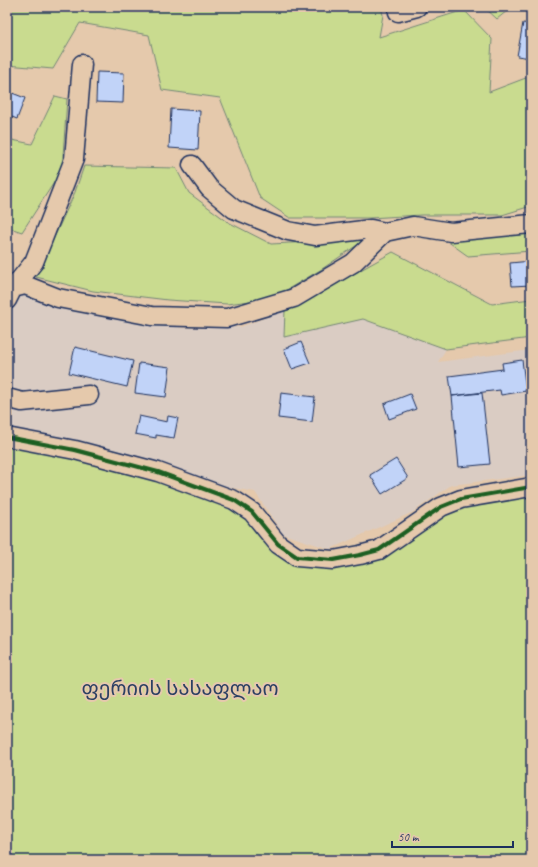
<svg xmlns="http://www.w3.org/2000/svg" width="538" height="867" viewBox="0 0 538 867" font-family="Caveat,'Noto Sans Georgian',sans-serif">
<rect width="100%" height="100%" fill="#e5c9ac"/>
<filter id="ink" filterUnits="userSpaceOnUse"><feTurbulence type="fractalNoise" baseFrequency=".025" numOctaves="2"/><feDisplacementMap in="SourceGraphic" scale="8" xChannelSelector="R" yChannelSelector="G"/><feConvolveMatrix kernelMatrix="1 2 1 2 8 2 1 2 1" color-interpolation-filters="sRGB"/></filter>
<g filter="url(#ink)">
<!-- built -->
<path fill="#daccc3" d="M7 290 62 308 184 328 241 327 285 310 284 337 363 319 446 349 438 362 531 350V475L451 485 413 512 330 549 283 534 255 492 212 484 7 436Z"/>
<!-- green -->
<path fill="#c9db8f" stroke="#728576" d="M7 7H381L383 15 379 37 464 10 492 39 489 92 531 76V206L502 215H421L369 218H290L260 198 220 98 162 90 149 35 80 23 53 69 7 65Z
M484 7H512L497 19Z
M55 96 67 99 62 170 22 232 7 227V139L32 144Z
M84 166 176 168 189 193 228 222 271 244 366 239 322 269 273 298 227 304 168 300 93 291 36 277 75 192Z
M531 230V251L468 256 447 241Z
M393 252 492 304 531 299V338L446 349 363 319 284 337 285 310 339 282Z
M7 439 74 453 231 503 277 545 333 563 441 510 531 490V860H7Z"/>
<!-- building -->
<path fill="#c1d3f8" stroke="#1b2f5e" d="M523 23 531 24V58L517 56Z
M97 72 124 73 123 103 96 102Z
M7 91 25 98 17 119 7 115Z
M171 109 200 111 198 150 169 148Z
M531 261V285L512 286 510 263Z
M301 342 310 363 292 369 284 349Z
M75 347 133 361 127 387 69 373Z
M522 360 526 391 501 395 500 390 452 396 449 376 503 369 502 363Z
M139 363 170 367 166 397 135 393Z
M281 393 315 397 312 422 278 418Z
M482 393 490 464 459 467 452 396Z
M410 394 416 409 389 419 384 404Z
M139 416 167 422 168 416 178 418 174 438 156 435V438L135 434Z
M396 459 408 478 382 494 370 475Z"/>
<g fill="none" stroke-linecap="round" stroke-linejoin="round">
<defs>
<path id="minor" d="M398 12 417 7
M192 165 209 188 234 209 288 231 315 236 371 229 385 232
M13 288 34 262 74 159 82 64
M7 300 13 288 25 285 58 298 152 316 227 318 294 298 353 263 385 232 413 226 451 232 531 224
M7 398 22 402 89 395
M7 437 75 450 158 472 234 500 252 512 278 544 297 557 333 560 360 555 379 550 441 507 461 499 531 487"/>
</defs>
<!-- minor casing -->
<use href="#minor" stroke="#1b2f5e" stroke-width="21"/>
<!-- minor -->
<use href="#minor" stroke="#e5c9ac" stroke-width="18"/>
<defs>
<path id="cycleway" d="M7 437 75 450 158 472 234 500 252 512 278 544 297 557 333 560 360 555 379 550 441 507 461 499 531 487"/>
</defs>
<!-- cycleway casing -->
<use href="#cycleway" stroke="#e5c9ac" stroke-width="6"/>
<!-- cycleway -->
<use href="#cycleway" stroke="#1b5e20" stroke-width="4"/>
</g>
</g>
<g text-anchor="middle" stroke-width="4" stroke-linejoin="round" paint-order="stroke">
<!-- park labels -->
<g font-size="20" fill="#2c4063" stroke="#e5c9ac">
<text x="180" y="695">ფერიის სასაფლაო</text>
</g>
</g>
<!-- margin -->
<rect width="538" height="867" fill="none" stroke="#e5c9ac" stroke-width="24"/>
<rect x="12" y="12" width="514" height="843" fill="none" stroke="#1b2f5e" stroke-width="1.5" filter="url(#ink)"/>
<!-- scale -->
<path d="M392 841v6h121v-6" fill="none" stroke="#1b2f5e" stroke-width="2"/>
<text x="398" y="841" font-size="12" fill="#1b2f5e" stroke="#e5c9ac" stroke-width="3" paint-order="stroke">50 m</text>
</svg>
